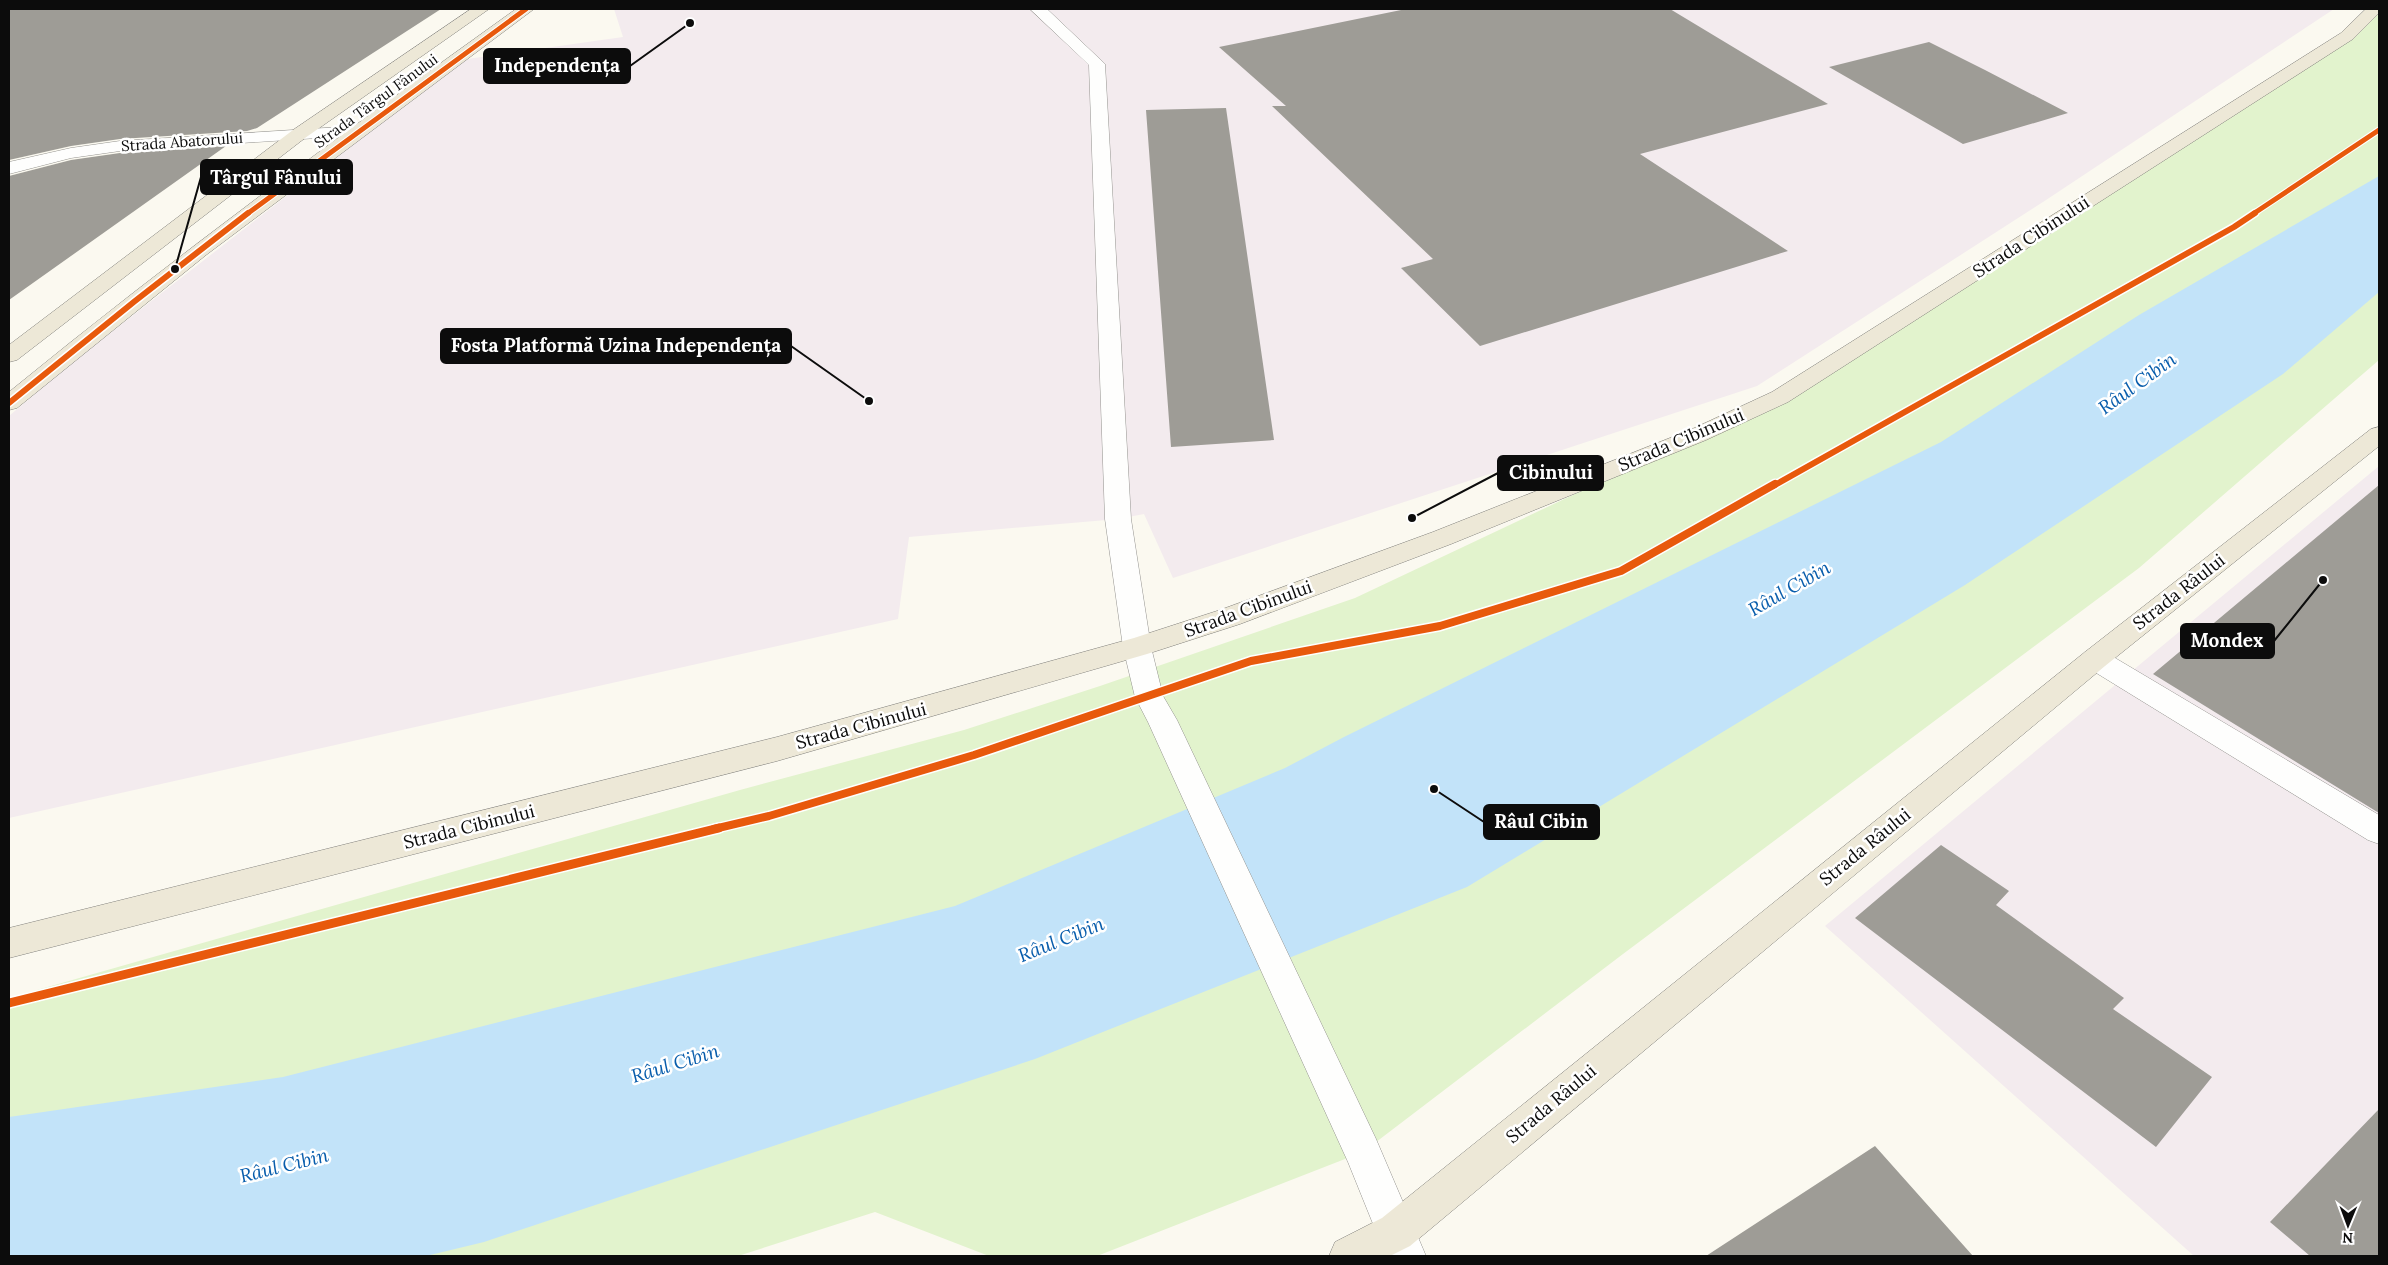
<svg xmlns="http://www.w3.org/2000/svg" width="2388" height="1265" viewBox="0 0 2388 1265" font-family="Lora,serif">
<rect width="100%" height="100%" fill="#fbf9f0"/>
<!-- industrial -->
<path fill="#f3ebee" d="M614 9H2334L2043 202 1757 386 1173 578 1144 514 1118 519 909 537 898 619 9 818V416L69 365 419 93 467 59 623 37Z
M2379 466V1256H2194L1825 926Z"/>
<!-- green -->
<path fill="#e2f3cd" d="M2375 9H2379V360L2139 568 1623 954 1363 1152 1097 1256H989L875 1212 738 1256H9V998L740 790 964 730 1100 686 1355 598 1780 397 2372 14Z"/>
<!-- water -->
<path fill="#c2e3f9" d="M2379 176V292L2283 374 1965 585 1467 887 1035 1059 484 1242 426 1256H9V1117L283 1077 955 906 1285 768 1344 737 1941 442 2139 315Z"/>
<!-- building -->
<path fill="#9e9c96" d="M9 9H441L257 128 247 131 120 139 71 146 9 160Z
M1406 9H1670L1828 104 1640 154 1788 251 1480 346 1401 268 1433 259 1272 106H1286L1219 47Z
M1929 42 1985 70 2068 113 1963 144 1829 67Z
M1226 108 1274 440 1171 447 1146 110Z
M226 146 9 300V176L71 160 120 153Z
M2379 485V813L2153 674Z
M1941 845 2009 891 1996 905 2124 998 2113 1009 2212 1077 2156 1147 1855 918Z
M2379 1109V1256H2310L2270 1222Z
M1875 1146 1973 1256H1706Z"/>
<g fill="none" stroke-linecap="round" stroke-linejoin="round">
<defs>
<path id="service" d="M1030 9H1047L1105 64 1131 519 1151 647 1147 654 1137 657 1127 654 1123 647 1105 519 1089 65Z
M2095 649 2105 652 2379 815V844L2368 840 2085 666 2081 659 2085 652Z"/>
<path id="minor" d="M357 126 363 127 366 131 363 135 120 151 71 158 9 174V162L71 148 120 141Z"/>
<path id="tertiary" d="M1137 637 1147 640 1151 647 1163 696 1177 720 1376 1139 1426 1256H1386L1348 1162 1148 722 1135 697 1123 647 1127 640Z"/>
<path id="primary" d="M471 9H489L305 138 17 360 9 362V345L293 130Z
M516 9H534L206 255 17 408 9 410V392C173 258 344 132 516 9Z
M2366 9H2379V13L2353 39 1788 402 1706 440 1451 544 1240 624 1147 654 777 761 9 958V928L777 737 1134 638 1220 610 1433 532 1690 430 1772 392 2341 33Z
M2379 427V446L2105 666 1410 1246 1390 1256H1329L1335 1242 1382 1218 2085 652 2371 429Z"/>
</defs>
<!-- service casing -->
<use href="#service" stroke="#94938f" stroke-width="1"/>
<!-- minor casing -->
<use href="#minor" stroke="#94938f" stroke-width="1"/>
<!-- tertiary casing -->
<use href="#tertiary" stroke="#94938f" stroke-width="1"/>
<!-- primary casing -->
<use href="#primary" stroke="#81807c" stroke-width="1"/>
<!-- service -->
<use href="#service" fill="#fefefd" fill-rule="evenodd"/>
<!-- minor -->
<use href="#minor" fill="#fefefd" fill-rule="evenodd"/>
<!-- tertiary -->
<use href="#tertiary" fill="#fefefd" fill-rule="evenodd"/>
<!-- primary -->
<use href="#primary" fill="#ede8d7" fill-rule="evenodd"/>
<defs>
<path id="cycleway-far3" d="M247 214 526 9
M2253 214 2379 130"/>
<path id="cycleway-far2" d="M9 403 135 301 248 213
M1773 486 2234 227 2255 213"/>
<path id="cycleway-far1" d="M714 829 769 816 974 755 1251 661 1440 626 1621 571 1775 484"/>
<path id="cycleway" d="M9 1003 719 828"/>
</defs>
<!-- cycleway-far3 casing -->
<use href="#cycleway-far3" stroke="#fff" stroke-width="7"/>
<!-- cycleway-far2 casing -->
<use href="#cycleway-far2" stroke="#fff" stroke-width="9"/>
<!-- cycleway-far1 casing -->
<use href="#cycleway-far1" stroke="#fff" stroke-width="11"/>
<!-- cycleway casing -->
<use href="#cycleway" stroke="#fff" stroke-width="12"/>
<!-- cycleway-far3 -->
<use href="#cycleway-far3" stroke="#e8590c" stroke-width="5"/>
<!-- cycleway-far2 -->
<use href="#cycleway-far2" stroke="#e8590c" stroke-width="6"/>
<!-- cycleway-far1 -->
<use href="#cycleway-far1" stroke="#e8590c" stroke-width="8"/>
<!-- cycleway -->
<use href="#cycleway" stroke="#e8590c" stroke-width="9"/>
</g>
<g text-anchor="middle" stroke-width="5" stroke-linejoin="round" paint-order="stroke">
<!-- far-street labels -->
<g font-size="15" fill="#0c0c0c" stroke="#fff">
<text transform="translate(376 101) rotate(-36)" y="5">Strada Târgul Fânului</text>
<text transform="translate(182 142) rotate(-4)" y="5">Strada Abatorului</text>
</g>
<!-- street labels -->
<g font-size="18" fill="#0c0c0c" stroke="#fff">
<text transform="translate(2031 237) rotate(-33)" y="6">Strada Cibinului</text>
<text transform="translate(1681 440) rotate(-23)" y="6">Strada Cibinului</text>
<text transform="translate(2179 592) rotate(-38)" y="6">Strada Râului</text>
<text transform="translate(1248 609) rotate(-20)" y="6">Strada Cibinului</text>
<text transform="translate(861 726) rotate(-15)" y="6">Strada Cibinului</text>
<text transform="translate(469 827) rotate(-14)" y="6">Strada Cibinului</text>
<text transform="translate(1865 847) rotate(-39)" y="6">Strada Râului</text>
<text transform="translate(1551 1104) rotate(-40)" y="6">Strada Râului</text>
</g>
<!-- water labels -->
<g font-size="19" font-style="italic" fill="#085dac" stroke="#fff">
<text transform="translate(2137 383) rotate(-36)" y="7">Râul Cibin</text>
<text transform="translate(1789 588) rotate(-30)" y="7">Râul Cibin</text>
<text transform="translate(1061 939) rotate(-22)" y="7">Râul Cibin</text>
<text transform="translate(675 1063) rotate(-17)" y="7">Râul Cibin</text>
<text transform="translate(284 1165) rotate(-14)" y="7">Râul Cibin</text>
</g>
</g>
<!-- callouts -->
<path fill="none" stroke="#0c0c0c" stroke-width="2" d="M690 23L630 66M175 269L201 177M869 401L791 346M1412 518L1498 473M2323 580L2274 641M1434 789L1484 822"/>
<g fill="#0c0c0c" stroke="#fff" stroke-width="2">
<circle cx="690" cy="23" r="5"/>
<circle cx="175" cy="269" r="5"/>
<circle cx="869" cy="401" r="5"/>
<circle cx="1412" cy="518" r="5"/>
<circle cx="2323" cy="580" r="5"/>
<circle cx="1434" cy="789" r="5"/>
</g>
<g fill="#0c0c0c" stroke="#0c0c0c" stroke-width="2">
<rect x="484" y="49" width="146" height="34" rx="5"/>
<rect x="201" y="160" width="151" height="34" rx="5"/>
<rect x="441" y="329" width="350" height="34" rx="5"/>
<rect x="1498" y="456" width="105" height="34" rx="5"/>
<rect x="2181" y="624" width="93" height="34" rx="5"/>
<rect x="1484" y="805" width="115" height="34" rx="5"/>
</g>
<g font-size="19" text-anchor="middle" font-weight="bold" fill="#fff">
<text x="557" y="72">Independența</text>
<text x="276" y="184">Târgul Fânului</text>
<text x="616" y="352">Fosta Platformă Uzina Independența</text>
<text x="1551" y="479">Cibinului</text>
<text x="2227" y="647">Mondex</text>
<text x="1541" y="828">Râul Cibin</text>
</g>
<!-- border -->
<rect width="2388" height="1265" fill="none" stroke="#0c0c0c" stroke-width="20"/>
<!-- north arrow -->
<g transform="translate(2348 1225) rotate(181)" stroke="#ffffff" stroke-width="4" paint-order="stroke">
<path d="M0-4L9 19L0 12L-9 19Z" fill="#0c0c0c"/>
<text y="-8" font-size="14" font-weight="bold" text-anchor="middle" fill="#0c0c0c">N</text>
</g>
</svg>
